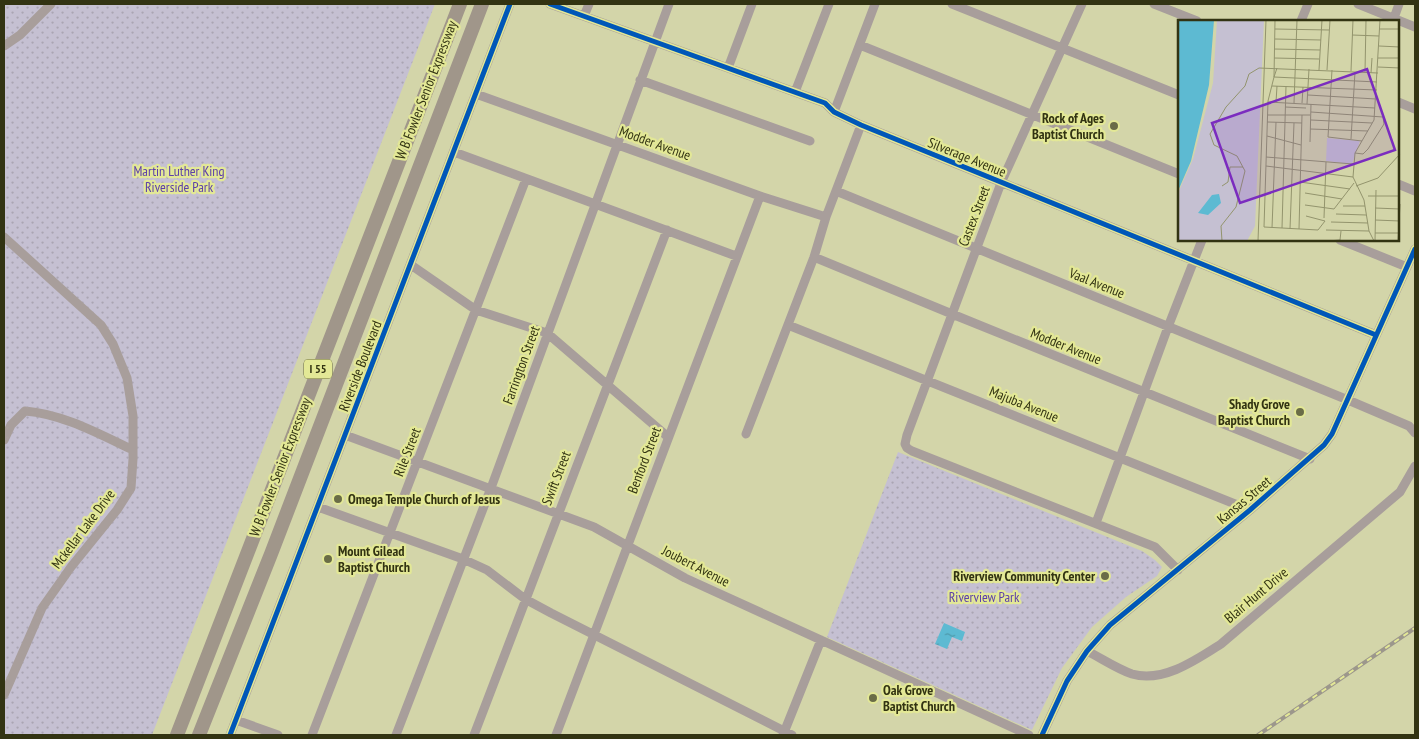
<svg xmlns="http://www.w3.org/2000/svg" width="1419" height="739" viewBox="0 0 1419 739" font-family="'PT Sans Narrow',sans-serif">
<defs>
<pattern id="grass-dots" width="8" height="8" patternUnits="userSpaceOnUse" patternTransform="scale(1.25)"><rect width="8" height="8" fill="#c5c0d2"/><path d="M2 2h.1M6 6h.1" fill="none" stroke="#aaa5b3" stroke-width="1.8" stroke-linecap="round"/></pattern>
<pattern id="water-ripples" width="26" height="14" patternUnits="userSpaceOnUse" patternTransform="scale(1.25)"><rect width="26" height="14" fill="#5dbad2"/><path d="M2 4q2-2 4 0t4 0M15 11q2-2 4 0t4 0" fill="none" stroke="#4d98a9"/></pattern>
</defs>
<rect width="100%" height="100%" fill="#d3d5a9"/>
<!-- grass -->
<path fill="url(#grass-dots)" d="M4 4H435L152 735H4Z
M898 452 1142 551 1155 560 1162 567 1157 576 1126 597 1092 627 1062 668 1032 730 827 637Z"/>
<!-- water -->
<path fill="url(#water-ripples)" d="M944 623 965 632 962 641 952 637 947 649 935 644Z"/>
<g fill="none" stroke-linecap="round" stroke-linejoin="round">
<!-- minor -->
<path stroke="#a89e9b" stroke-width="9" d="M550 4 825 103 834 112 861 125 1376 335
M952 4 1179 95
M1082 4 1001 183 907 435 905 444 907 448 912 451 1155 547 1178 570
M1154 4 1197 21
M1358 4 1415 27
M584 16 589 4
M1394 18 1399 4
M1301 21 1308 4
M860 45 1179 174
M4 46 20 35 51 4
M728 68 752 4
M640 80 810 141
M795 92 829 4
M476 94 760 196 826 217
M1398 102 1415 109
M834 112 875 4
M454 152 736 256
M1398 184 1415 191
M836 191 1348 400 1409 426 1415 433
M4 237 101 325 113 344 127 378 133 416V459L131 488 117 510 71 567 42 608 4 695
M1340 240 1407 267
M814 257 952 314 1310 459
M411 265 476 310 547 333 668 437
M788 325 1250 510
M746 434 814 257 826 217 861 125
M345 435 594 527 685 578 1029 735
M4 440 11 425 25 411C63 414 99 434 133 450
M318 507 463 559 487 570 525 599 551 613 792 735
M1096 523 1168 327 1202 240
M1087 651C1101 658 1117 669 1132 674 1163 683 1196 660 1221 644L1400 492 1415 466
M236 720 278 735
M230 735 510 4
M312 735 526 179
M396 735 491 488 669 4
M474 735 667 230
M556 735 760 196
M783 735 821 640
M1042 735 1067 681 1087 651 1110 625 1250 510 1324 445 1332 434 1415 249"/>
<!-- highway -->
<path stroke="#a0968a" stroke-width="14" d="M177 735 460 4
M199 735 271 554 482 4"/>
<defs>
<path id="rail" d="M1258 735 1415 628"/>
</defs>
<!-- rail casing -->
<use href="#rail" stroke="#9c978c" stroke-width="4"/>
<!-- rail -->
<use href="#rail" stroke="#e3e896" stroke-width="2" stroke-dasharray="5.5" stroke-linecap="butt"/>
<defs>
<path id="cycleway" d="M550 4 825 103 834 112 861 125 1376 335
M230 735 510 4
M1042 735 1067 681 1087 651 1110 625 1250 510 1324 445 1332 434 1415 249"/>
</defs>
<!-- cycleway casing -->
<use href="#cycleway" stroke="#e3e896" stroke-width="8"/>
<!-- cycleway -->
<use href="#cycleway" stroke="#0057b8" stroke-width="5"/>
</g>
<!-- markers -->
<g fill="#6a6c47" stroke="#e3e896" stroke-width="2">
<circle cx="1114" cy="126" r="5"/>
<circle cx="1300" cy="412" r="5"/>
<circle cx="338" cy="499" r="5"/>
<circle cx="328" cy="559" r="5"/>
<circle cx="1105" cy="576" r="5"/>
<circle cx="873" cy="698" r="5"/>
</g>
<g text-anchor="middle" stroke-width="4.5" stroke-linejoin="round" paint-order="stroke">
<!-- shield labels -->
<rect fill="#e3e896" stroke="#67693a" stroke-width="1" x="304" y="359.5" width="28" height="19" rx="4"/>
<g font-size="12" font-weight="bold" fill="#323312">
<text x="318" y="373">I 55</text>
</g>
<!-- street labels -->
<g font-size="14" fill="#323312" stroke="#e3e896">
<text transform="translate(426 90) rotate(-69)" y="5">W B Fowler Senior Expressway</text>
<text transform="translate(655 143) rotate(20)" y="5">Modder Avenue</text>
<text transform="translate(967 157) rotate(22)" y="5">Silverage Avenue</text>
<text transform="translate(974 216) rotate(-69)" y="5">Castex Street</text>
<text transform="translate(1097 283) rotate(22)" y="5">Vaal Avenue</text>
<text transform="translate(1066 346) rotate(22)" y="5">Modder Avenue</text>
<text transform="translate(521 365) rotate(-70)" y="5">Farrington Street</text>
<text transform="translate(360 366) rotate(-69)" y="5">Riverside Boulevard</text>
<text transform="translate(1024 404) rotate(22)" y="5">Majuba Avenue</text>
<text transform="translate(407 452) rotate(-69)" y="5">Rile Street</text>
<text transform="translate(644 460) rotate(-69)" y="5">Benford Street</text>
<text transform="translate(280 467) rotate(-69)" y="5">W B Fowler Senior Expressway</text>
<text transform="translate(556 478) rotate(-69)" y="5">Swift Street</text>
<text transform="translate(1244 500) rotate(-40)" y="5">Kansas Street</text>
<text transform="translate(83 529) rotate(-53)" y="5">Mckellar Lake Drive</text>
<text transform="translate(696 566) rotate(27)" y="5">Joubert Avenue</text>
<text transform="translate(1256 595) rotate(-40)" y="5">Blair Hunt Drive</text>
</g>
<!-- poi labels -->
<g font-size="14" font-weight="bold" fill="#323312" stroke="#e3e896" text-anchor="end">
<text x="1104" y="123">Rock of Ages<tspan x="1104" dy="16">Baptist Church</tspan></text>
<text x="1290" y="409">Shady Grove<tspan x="1290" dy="16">Baptist Church</tspan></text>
<text x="348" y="504" text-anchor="start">Omega Temple Church of Jesus</text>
<text x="338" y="556" text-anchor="start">Mount Gilead<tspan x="338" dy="16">Baptist Church</tspan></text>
<text x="1095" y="581">Riverview Community Center</text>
<text x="883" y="695" text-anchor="start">Oak Grove<tspan x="883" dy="16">Baptist Church</tspan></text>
</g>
<!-- park labels -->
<g font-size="14" fill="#5c3fa9" stroke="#e3e896">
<text x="179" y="176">Martin Luther King<tspan x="179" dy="16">Riverside Park</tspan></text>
<text x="984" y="602">Riverview Park</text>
</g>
</g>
<!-- overview -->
<g transform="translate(1178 20)">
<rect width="221" height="221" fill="#d3d5a9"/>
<path d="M39 0H86L77 206 69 221H0V173L15 139 35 63ZM149 118 182 121 174 144 148 141Z" fill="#c5c0d2"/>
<path d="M0 0H36L31 65 13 141 0 171ZM34 175 41 174 43 183 30 195 20 193Z" fill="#5dbad2"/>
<path fill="none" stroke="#93946d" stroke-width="1" d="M97 0 96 57 90 81 86 207 140 210 147 201 128 196M97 9 151 10M201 9H222M174 15 201 16M97 19 143 20M201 26 222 27M96 29 142 30M96 38 141 39M200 38H222M200 47 222 48M99 48 96 57 199 62M141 50 144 0M149 50 152 0M154 50 150 117 184 121M173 51 175 0M187 52 188 0M193 53 194 38M94 66 199 70M130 75 198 79M90 82 197 88M98 82 99 66M116 83 119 0M124 83 125 67M129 84 131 49M107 87 128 88M133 92 205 97 206 104 190 129 185 134 177 133M89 95H132M133 100 194 103M89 102 124 103M132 109 190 111M89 116 123 125M173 119 177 52M132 122 133 84M88 137 175 144M88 146 175 157M122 162 172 169M44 166 50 162 52 147H65M178 166 200 158 222 134M127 173 164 179M190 176H222M127 185 156 189 176 163M165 186H187M197 188 222 189M158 194 188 195M146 198 148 142M197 200 222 201M153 202 190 203M94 208 98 102M104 208 108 66M112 209 116 103M121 209 124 95M148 210 191 211M197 213H222M44 221 43 206 58 187 67 151 59 136 36 125 32 114 48 87 67 66 71 54 81 48 200 53M80 221 88 0M150 221 162 220 163 211M196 221 191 211 186 180 175 157 177 133 196 100 202 0M197 221 198 170M220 221 222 184"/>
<path fill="#7b2cbf" fill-opacity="0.15" stroke="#7b2cbf" stroke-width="2.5" d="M189 49 217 130 62 183 34 103Z"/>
<rect width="221" height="221" fill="none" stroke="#323312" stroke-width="2.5"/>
</g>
<!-- border -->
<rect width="1419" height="739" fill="none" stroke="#323312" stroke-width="10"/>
</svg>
